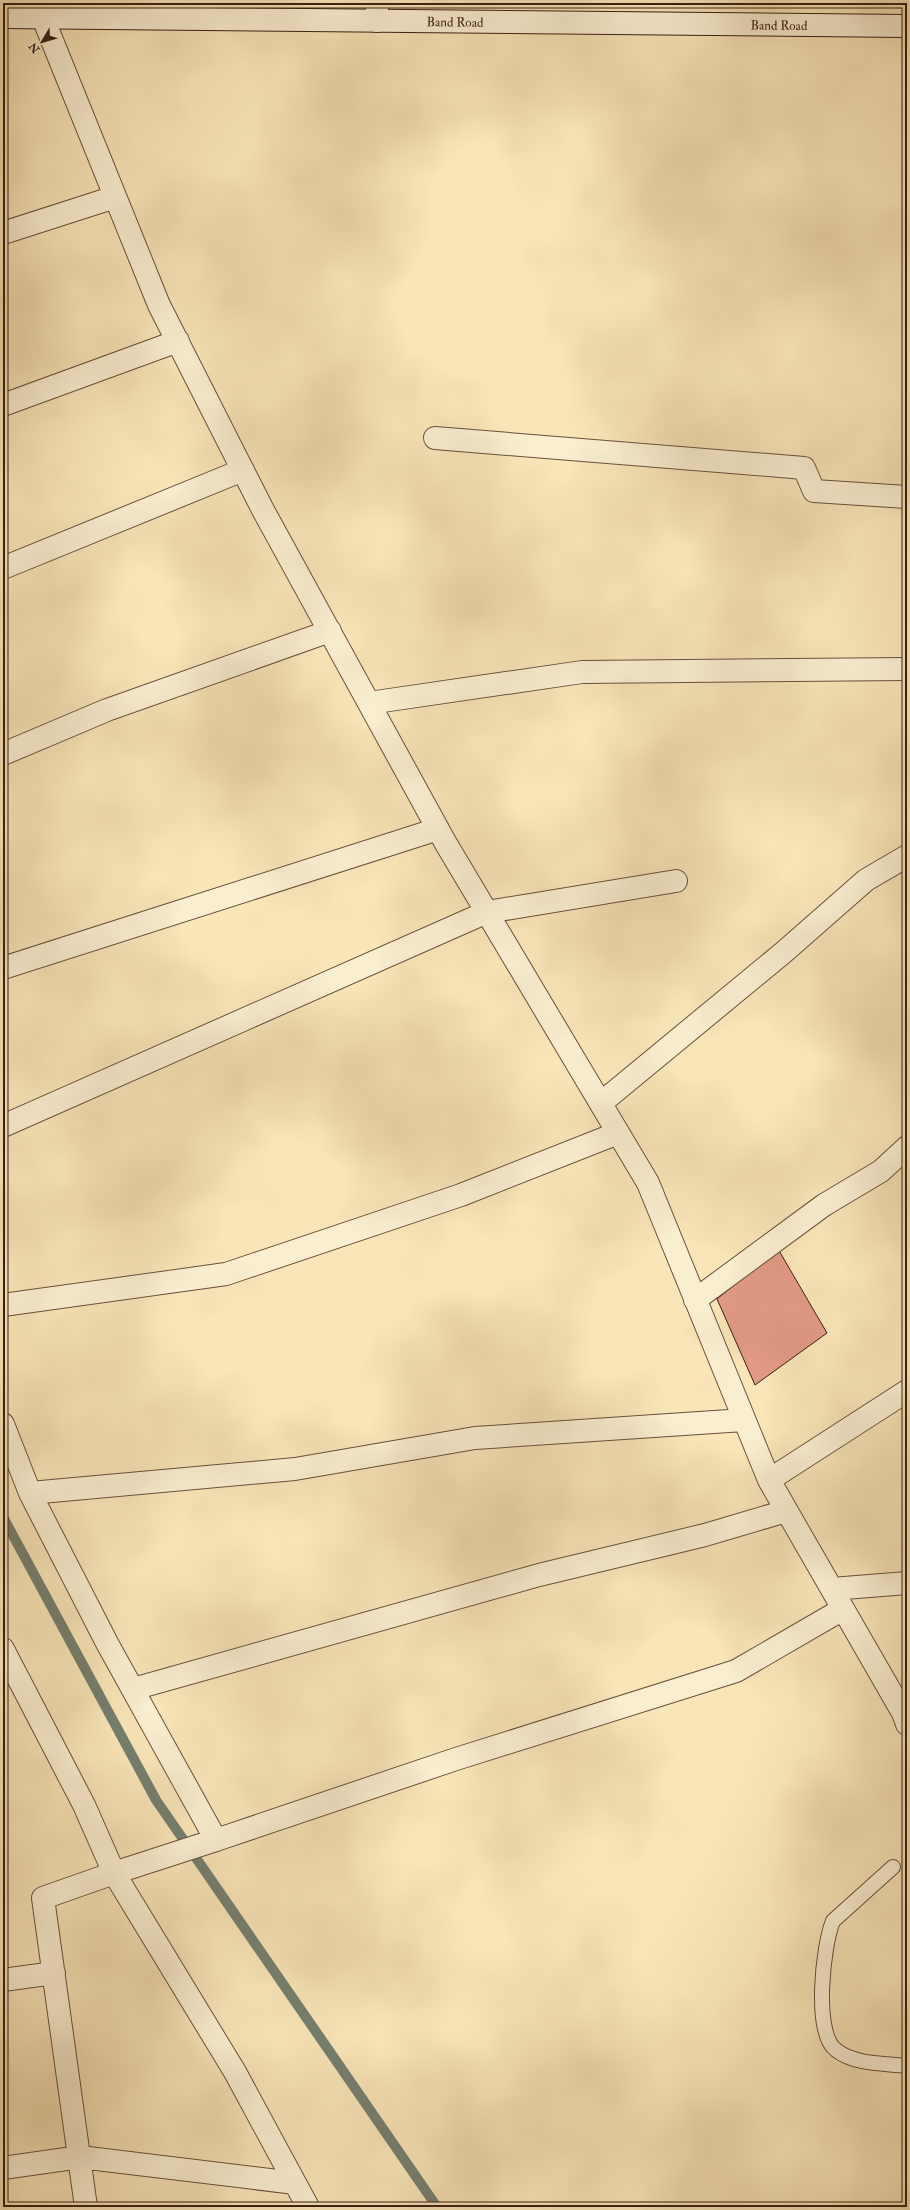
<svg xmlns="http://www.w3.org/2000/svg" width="910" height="2210" viewBox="0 0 910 2210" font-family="'IM FELL Double Pica',serif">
<rect width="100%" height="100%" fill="#f8e5b8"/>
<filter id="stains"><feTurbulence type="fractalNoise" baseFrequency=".005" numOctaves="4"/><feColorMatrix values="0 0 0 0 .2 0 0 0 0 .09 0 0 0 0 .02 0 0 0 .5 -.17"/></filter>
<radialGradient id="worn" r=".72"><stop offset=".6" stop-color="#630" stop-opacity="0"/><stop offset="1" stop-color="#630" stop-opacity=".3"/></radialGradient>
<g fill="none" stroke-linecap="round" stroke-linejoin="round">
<!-- stream -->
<path stroke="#757f6f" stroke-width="10" d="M3 1517 156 1800 437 2207"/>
</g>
<!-- building -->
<path fill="#e29a85" stroke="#391e13" d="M778 1249 827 1333 755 1385 717 1299Z"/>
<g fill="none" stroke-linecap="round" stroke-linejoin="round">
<defs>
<path id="service" d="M893 1867 833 1921C823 1945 813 2033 836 2050 855 2065 884 2063 907 2066"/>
<path id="minor" d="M43 18 159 305 263 510 445 842 648 1183 769 1480 903 1713 907 1724
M3 233 115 197
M3 405 178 341
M435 438 804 468 814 491 907 497
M3 568 243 470
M369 703 582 672 907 669
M3 754 107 710 330 631
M3 968 438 829
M601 1103 784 952 866 880 907 856
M3 1126 487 912 676 881
M695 1300 824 1205 881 1171 907 1147
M3 1305 226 1274 461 1195 618 1133
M3 1424 30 1493 107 1643 216 1840 114 1873 84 1805 3 1649
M769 1480 907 1391
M30 1493 295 1469 475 1438 744 1420
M832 1589 907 1583
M133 1689 539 1575 705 1535 786 1511
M216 1840 456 1759 736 1671 843 1609
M3 1980 54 1973
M3 2168 80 2157 295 2183
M86 2207 43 1898 114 1873 235 2072 308 2207"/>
<path id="tertiary" d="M377 21V3"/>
<g id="secondary">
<path id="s1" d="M3 17 907 26"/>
</g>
</defs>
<!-- service casing -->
<use href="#service" stroke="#69503c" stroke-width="16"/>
<!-- minor casing -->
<use href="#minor" stroke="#69503c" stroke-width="24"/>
<!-- tertiary casing -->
<use href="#tertiary" stroke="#69503c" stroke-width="24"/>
<!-- secondary casing -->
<use href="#secondary" stroke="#391e13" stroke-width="24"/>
<!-- service -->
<use href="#service" stroke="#faeed1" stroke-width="14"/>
<!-- minor -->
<use href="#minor" stroke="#faeed1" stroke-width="22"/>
<!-- tertiary -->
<use href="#tertiary" stroke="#faeed1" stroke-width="22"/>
<!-- secondary -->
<use href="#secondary" stroke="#faeed1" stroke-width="22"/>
</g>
<g text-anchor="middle" stroke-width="3" stroke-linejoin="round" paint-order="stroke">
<!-- street labels -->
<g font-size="13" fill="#391e13" stroke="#faeed1">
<text dy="5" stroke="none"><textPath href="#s1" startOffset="452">Band Road</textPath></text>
<text dy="5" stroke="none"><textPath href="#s1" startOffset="776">Band Road</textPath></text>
</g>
</g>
<!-- margin -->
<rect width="910" height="2210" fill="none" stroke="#f8e5b8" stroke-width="16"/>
<rect x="4" y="4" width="902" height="2202" fill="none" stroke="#391e13" stroke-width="2"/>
<rect x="8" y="8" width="894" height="2194" fill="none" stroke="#391e13"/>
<!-- north arrow -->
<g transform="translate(42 42) rotate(232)" stroke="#faeed1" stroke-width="3" paint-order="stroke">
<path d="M0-3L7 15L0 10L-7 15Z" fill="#391e13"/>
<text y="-6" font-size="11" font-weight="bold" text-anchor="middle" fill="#391e13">N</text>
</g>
<rect width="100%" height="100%" filter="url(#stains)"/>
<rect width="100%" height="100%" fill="url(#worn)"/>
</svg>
